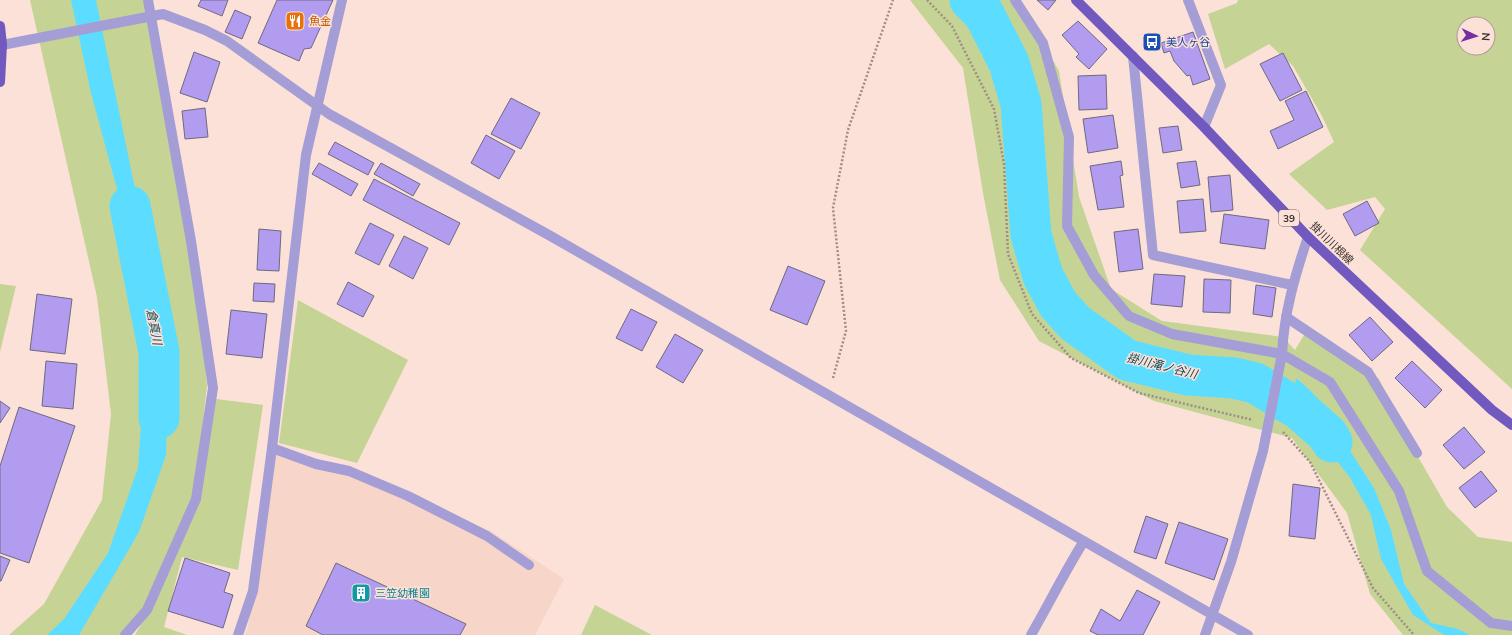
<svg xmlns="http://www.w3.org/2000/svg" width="1512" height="635" viewBox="0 0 1512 635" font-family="Mulish,'Noto Sans JP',sans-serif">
<rect width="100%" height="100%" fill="#fbe1d7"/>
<!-- built -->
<path fill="#f7d5c8" d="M272 448 349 471 492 532 564 579 535 635H245L248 627Z"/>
<!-- green -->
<path fill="#c5d395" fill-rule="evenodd" d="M30 0H148L189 220 207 385 194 503 216 399 263 405 238 570 182 557 164 627 187 635H135L143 621 131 635H9L44 604 102 500 111 414 97 297Z
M910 0H1019L1059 71 1079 197 1111 289 1162 321 1283 337 1295 350 1306 332 1379 379 1410 443 1447 507 1478 537 1512 542V635H1403L1370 594 1347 513 1292 438 1154 401 1039 341 1000 280 983 193 963 68Z
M1238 0H1512V389L1360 250 1385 209 1375 197 1327 210 1289 174 1334 142 1322 116 1293 66 1269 44 1225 69 1208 14 1237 3ZM1464 24H1488V48H1464Z
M0 284 16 286 0 352Z
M298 300 408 360 357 463 279 443Z
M595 605 652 635H581Z"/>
<!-- water -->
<path fill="#5cddff" d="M71 0H96L151 266 136 259 91 93Z
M146 353 153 363 168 361 166 455 139 532 79 635H47L64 619 108 553 138 468Z
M1296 378 1312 392 1374 488 1391 530 1404 584 1431 623 1458 629 1470 635H1444L1413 615 1381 559 1371 515 1349 476 1305 422 1290 414Z"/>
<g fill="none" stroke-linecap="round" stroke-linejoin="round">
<!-- river -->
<path stroke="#5cddff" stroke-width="41" d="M970 0 984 14 1009 63 1021 104 1031 235 1043 276 1058 304 1075 323 1127 360 1188 375 1234 378 1255 383 1300 410 1328 435 1332 442
M130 206 159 352V418"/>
</g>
<!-- building -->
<path fill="#b19cf0" stroke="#6e6a7f" d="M201 0H228L222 16 198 6Z
M277 0H333L311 48 304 49 299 61 258 43Z
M1037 0H1056L1048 10Z
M235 10 251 17 242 39 225 32Z
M1078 21 1107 49 1089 69 1076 57 1079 54 1062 35Z
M1193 32 1210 79 1193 85 1190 75 1187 76 1174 61 1170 51 1164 53 1161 43Z
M194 52 220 62 207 102 180 93Z
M1283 53 1302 90 1280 101 1260 64Z
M1106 75 1107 109 1079 110 1078 76Z
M1306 91 1323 127 1278 149 1270 131 1294 120 1285 101Z
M511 98 540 113 521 149 491 134Z
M205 108 208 137 185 139 182 111Z
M1113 115 1118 148 1088 153 1083 119Z
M1178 126 1182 150 1163 153 1159 128Z
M486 135 515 151 499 179 471 163Z
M335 142 374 163 368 175 328 154Z
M1121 161 1123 175 1120 176 1124 207 1098 210 1090 166Z
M1196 161 1200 185 1181 188 1177 163Z
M319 163 358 184 351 196 312 174Z
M381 163 420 184 413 196 374 174Z
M1230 175 1233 210 1211 212 1208 177Z
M374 179 460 223 449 245 363 200Z
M1203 199 1206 231 1180 233 1177 201Z
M1367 201 1379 223 1355 236 1343 214Z
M1224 214 1269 220 1265 249 1220 243Z
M370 223 394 235 379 265 355 253Z
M259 229 281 231 279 271 257 270Z
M1138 229 1143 269 1119 272 1114 232Z
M404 236 428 248 413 279 389 266Z
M788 266 825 281 807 325 770 310Z
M1154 274 1185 276 1182 307 1151 304Z
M1204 279 1231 280 1230 313 1203 312Z
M348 282 374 296 363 317 337 304Z
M254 283 275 284 274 302 253 301Z
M1256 285 1276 288 1272 317 1253 314Z
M37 294 72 299 65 354 30 350Z
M631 309 657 322 642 351 616 338Z
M231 310 267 314 262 358 226 354Z
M1370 317 1393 342 1372 361 1349 335Z
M675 334 703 350 683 383 656 367Z
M46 361 77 364 73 409 42 406Z
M1412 361 1442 390 1425 408 1395 378Z
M0 401 10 408 0 423Z
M19 407 75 426 29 563 0 553V466Z
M1464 427 1485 452 1464 469 1443 445Z
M1481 471 1497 491 1475 508 1459 488Z
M1293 484 1320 488 1315 539 1289 536Z
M1146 516 1168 524 1156 559 1134 552Z
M1179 522 1228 539 1214 580 1165 563Z
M0 556 10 560 1 581H0Z
M185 558 230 573 224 592 233 595 223 628 168 611Z
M336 563 466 624 460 635H323L306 626Z
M1137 590 1160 602 1143 635H1098L1090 631 1101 609 1120 621Z"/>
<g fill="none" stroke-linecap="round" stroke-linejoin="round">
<!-- path -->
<path stroke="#9f8d86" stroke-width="2.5" stroke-dasharray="2 2" stroke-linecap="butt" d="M927 0 952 26 994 109 1004 164 1008 254 1032 314 1071 358 1139 393 1253 420
M833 378 846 331 833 208 848 130 893 0
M1283 432 1310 462 1373 588 1414 635"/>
<!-- lane -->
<path stroke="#a59dd5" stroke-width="10" d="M1286 317 1368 372 1417 453
M272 448 316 464 349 471 408 496 487 536 529 565
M125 635 147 610 196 499 213 388 191 241 148 0"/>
<!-- street -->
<path stroke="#a59dd5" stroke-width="10" d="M1015 0 1043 43 1069 137 1067 226 1094 275 1129 316 1172 334 1282 354 1330 382 1399 491 1427 571 1491 623 1512 626
M1188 0 1221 85 1204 127
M2 45 163 14 205 30 227 41 329 114 547 234 1248 635
M1133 56 1153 255 1292 285
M238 635 253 591 272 448 306 155 342 0
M1031 635C1049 604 1065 571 1084 541
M1205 635 1231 562 1263 451 1282 354C1284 313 1295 275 1308 237"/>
<!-- primary -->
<path stroke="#7159c0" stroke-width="10" d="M1076 0 1204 127 1308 237 1492 410 1512 425
M0 26 2 45 0 82"/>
</g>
<!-- icons -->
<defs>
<symbol id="restaurant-square" viewBox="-11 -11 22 22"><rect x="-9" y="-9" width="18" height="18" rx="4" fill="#e8710a" stroke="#fbe1d7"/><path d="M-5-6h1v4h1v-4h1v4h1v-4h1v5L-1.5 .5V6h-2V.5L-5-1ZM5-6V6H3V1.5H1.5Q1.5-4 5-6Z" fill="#fff"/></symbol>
<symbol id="bus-square" viewBox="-11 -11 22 22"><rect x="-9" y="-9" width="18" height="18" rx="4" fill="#1a4fb4" stroke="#fbe1d7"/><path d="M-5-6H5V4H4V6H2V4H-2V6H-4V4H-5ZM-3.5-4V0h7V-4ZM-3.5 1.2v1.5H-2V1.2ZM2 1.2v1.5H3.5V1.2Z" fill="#fff"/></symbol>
<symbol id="building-square" viewBox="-11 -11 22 22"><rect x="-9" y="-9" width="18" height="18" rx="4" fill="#0f9aa8" stroke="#fbe1d7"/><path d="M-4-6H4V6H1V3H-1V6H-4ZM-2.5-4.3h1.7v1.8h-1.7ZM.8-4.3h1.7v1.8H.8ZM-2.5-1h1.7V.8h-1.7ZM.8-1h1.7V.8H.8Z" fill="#fff"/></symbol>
</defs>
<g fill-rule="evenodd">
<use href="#restaurant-square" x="284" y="10" width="22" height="22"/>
<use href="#bus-square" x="1141" y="31" width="22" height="22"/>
<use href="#building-square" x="350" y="582" width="22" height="22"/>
</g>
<g text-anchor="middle" stroke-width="3" stroke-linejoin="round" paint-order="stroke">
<!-- shield labels -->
<rect fill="#fbe1d7" stroke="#746560" stroke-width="1" x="1279" y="210" width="20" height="16" rx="3"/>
<g font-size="10" font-weight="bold" fill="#3a302d">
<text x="1289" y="222">39</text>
</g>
<!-- food labels -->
<g font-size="11" fill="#c56008" stroke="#fbe1d7" text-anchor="start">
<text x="309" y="25">魚金</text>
</g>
<!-- transit labels -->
<g font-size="11" fill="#164399" stroke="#fbe1d7" text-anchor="start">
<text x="1166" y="46">美人ヶ谷</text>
</g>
<!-- street labels -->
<g font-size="11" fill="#3a302d" stroke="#fbe1d7">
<text transform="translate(1332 243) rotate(44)" y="4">掛川川根線</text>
</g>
<!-- culture labels -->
<g font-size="11" fill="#0d838f" stroke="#fbe1d7" text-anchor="start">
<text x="375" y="597">三笠幼稚園</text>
</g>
<!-- water labels -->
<g font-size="12" font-style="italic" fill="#0f4856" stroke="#fbe1d7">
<text transform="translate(154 327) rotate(79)" y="4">倉真川</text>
<text transform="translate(1162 366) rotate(14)" y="4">掛川滝ノ谷川</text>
</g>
</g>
<!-- north arrow -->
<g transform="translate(1476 36) rotate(94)"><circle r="19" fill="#fbe1d7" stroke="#ae9a93"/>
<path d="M0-3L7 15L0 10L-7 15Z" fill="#752fa3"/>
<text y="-6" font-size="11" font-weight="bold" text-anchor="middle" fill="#3a302d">N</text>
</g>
</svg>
